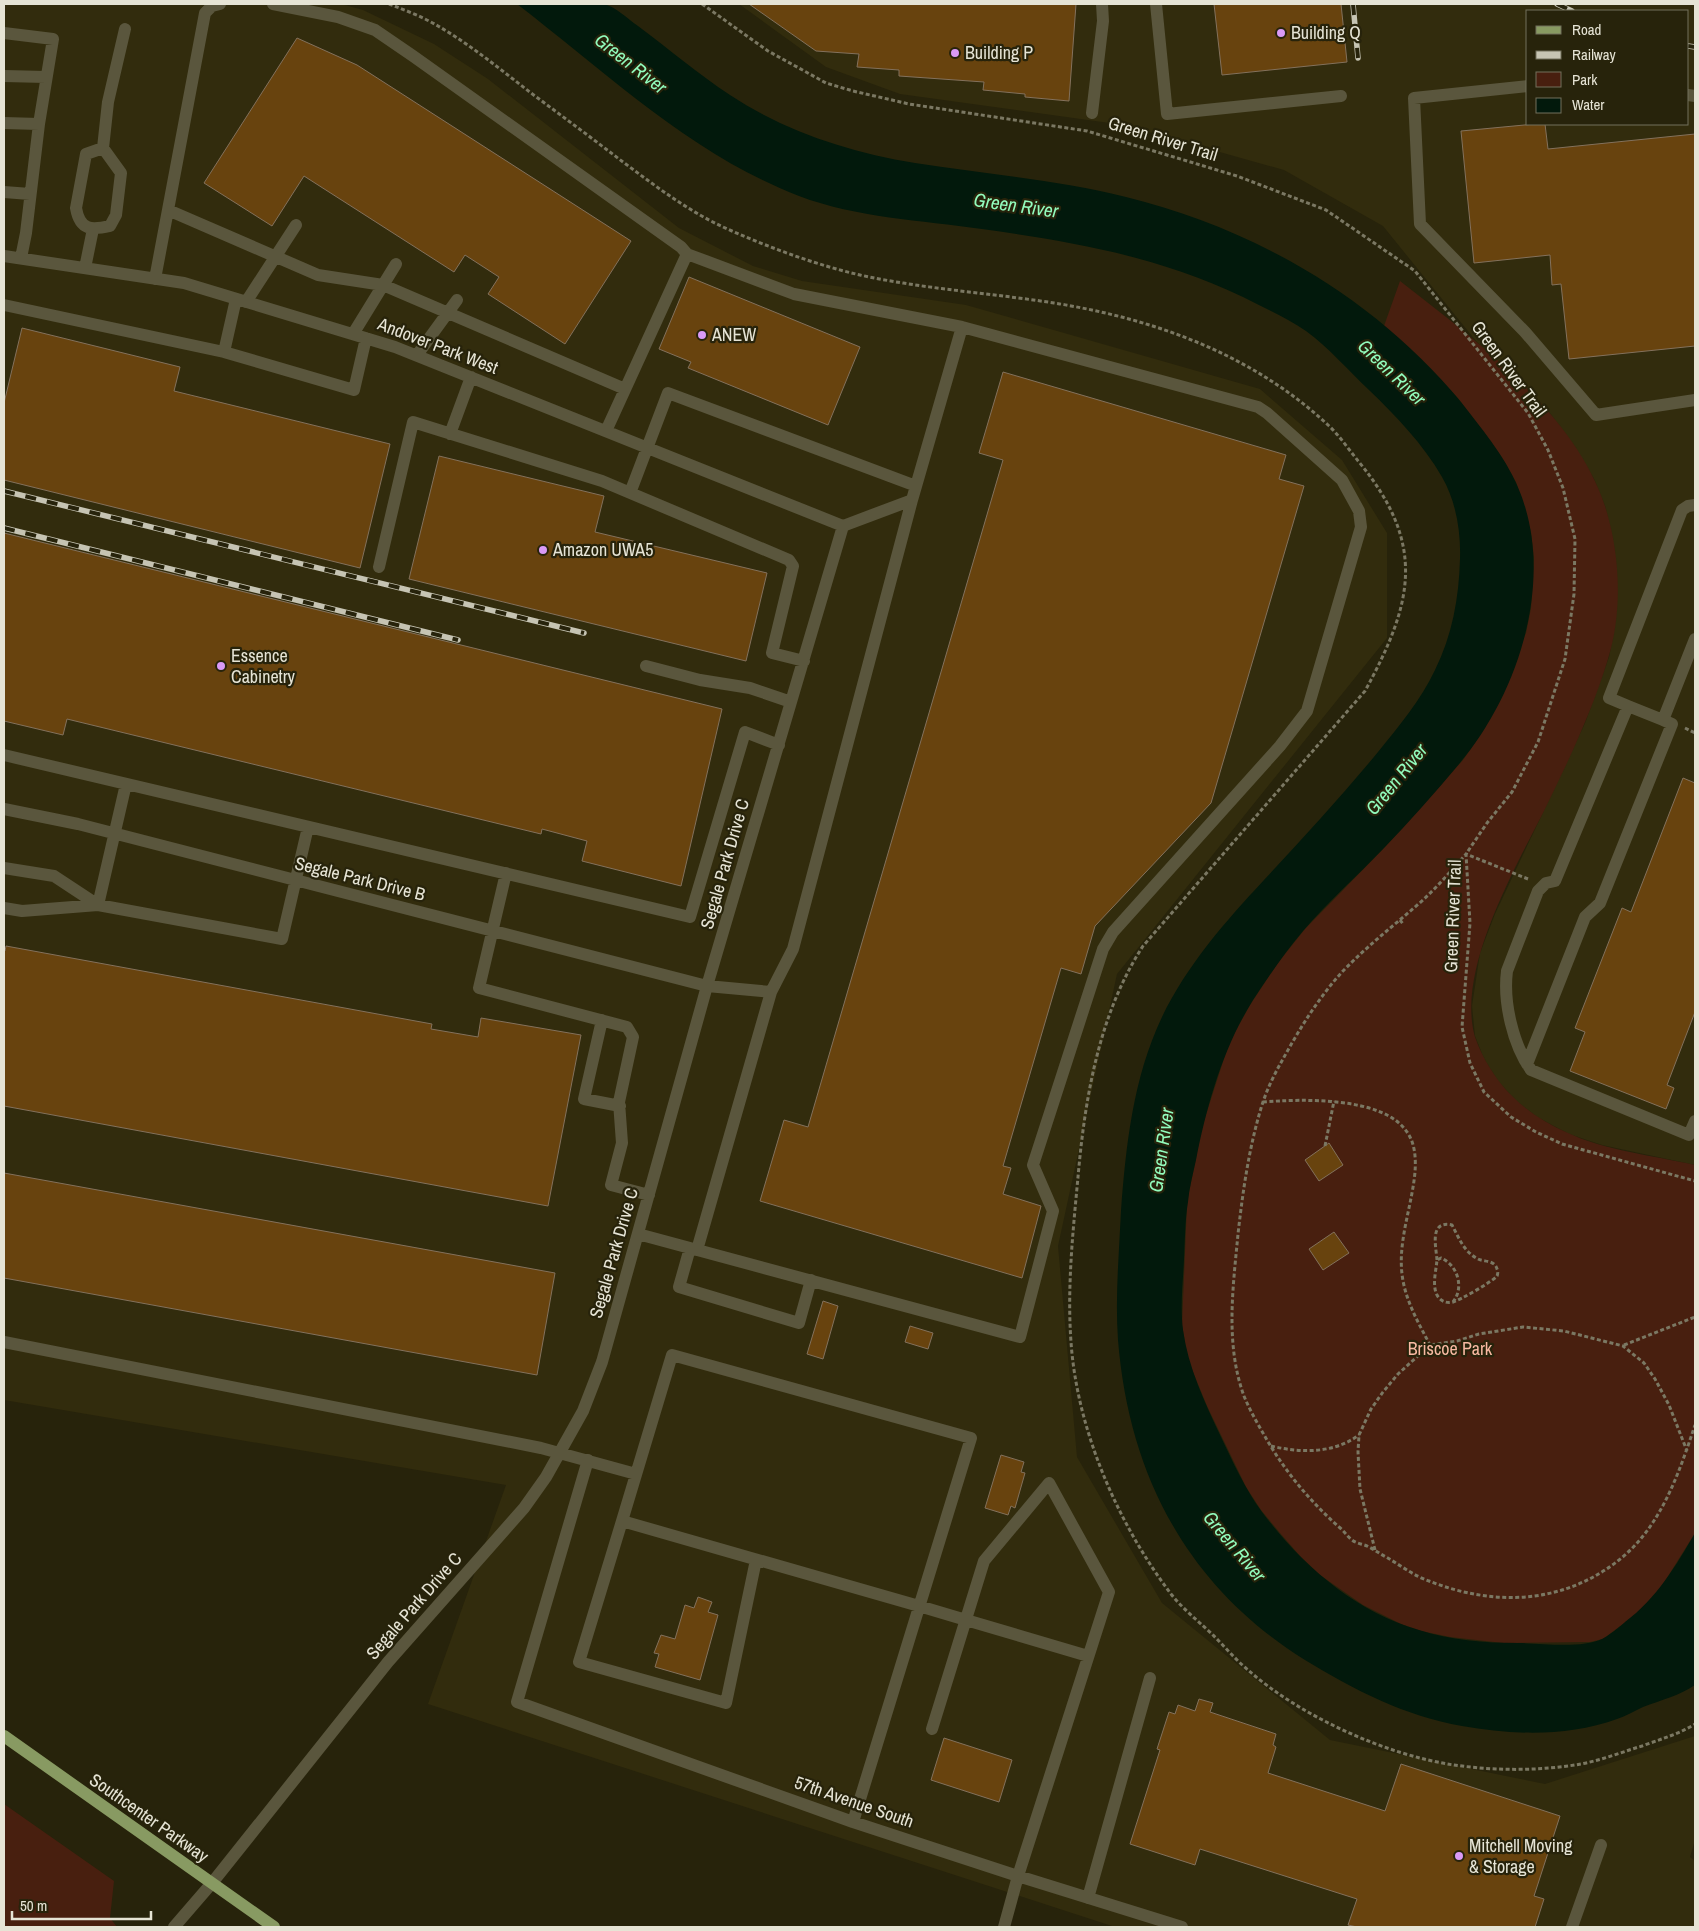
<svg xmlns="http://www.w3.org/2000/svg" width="1699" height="1931" viewBox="0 0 1699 1931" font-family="'Archivo Narrow',sans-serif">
<rect width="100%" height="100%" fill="#27230b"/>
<!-- built -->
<path fill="#322c0d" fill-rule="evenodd" d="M4 4H341L363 10 434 44 488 79 679 228 753 266 802 281 966 305 1260 389 1342 460 1387 533V638L1117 974 1058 1246 1077 1457 1162 1603 1330 1740 1545 1784 1695 1736V1840L1690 1857 1695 1861V1927H1115L428 1704 506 1485 4 1400Z
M739 4H1695V1165L1602 1145 1569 1134 1537 1117 1515 1100 1498 1081 1484 1059 1475 1036 1472 1006 1480 953 1495 914 1585 723 1609 657 1614 631 1617 581 1611 531 1605 506 1594 479 1575 447 1549 412 1476 341 1383 226 1284 170 1124 125 900 94 826 67ZM1528 11H1688V124H1528Z"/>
<!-- green -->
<path fill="#481f0f" d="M1400 281C1474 339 1574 412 1605 506 1620 553 1623 611 1608 659 1592 712 1568 762 1544 811 1514 870 1456 971 1475 1037 1479 1048 1484 1059 1490 1068 1508 1098 1536 1119 1568 1133 1604 1150 1655 1156 1695 1165V1533L1660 1589 1638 1613 1603 1639 1590 1642 1503 1643 1450 1637 1421 1631 1401 1624 1363 1605 1320 1575 1300 1556 1280 1533 1261 1510 1246 1487 1207 1406 1188 1360 1182 1325 1187 1203 1202 1127 1229 1043 1250 1005 1277 964 1305 929 1385 847 1463 760 1485 728 1526 633 1531 608 1534 558 1531 532 1516 482 1501 456 1457 397 1384 326Z
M4 1804 114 1881 110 1918 117 1927H4Z"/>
<!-- water -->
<path fill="#02190c" d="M517 4C536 4 555 4 574 4 584 4 593 2 603 4 615 6 628 19 638 26 669 49 698 74 730 95 786 132 849 152 915 163 985 174 1058 180 1126 197 1256 229 1376 299 1461 402 1481 428 1504 455 1517 485 1557 575 1520 692 1459 764 1435 793 1409 822 1383 849 1357 876 1328 902 1303 931 1285 952 1269 976 1253 1000 1223 1048 1207 1104 1196 1160 1193 1174 1189 1188 1188 1202 1185 1220 1185 1240 1184 1259 1183 1282 1180 1306 1183 1330 1188 1367 1205 1403 1221 1437 1233 1462 1245 1489 1262 1512 1301 1564 1355 1612 1419 1630 1450 1640 1485 1643 1517 1643 1541 1643 1581 1649 1602 1639 1607 1637 1622 1625 1625 1622 1656 1599 1676 1566 1695 1533V1685C1679 1696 1661 1700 1643 1707 1634 1711 1626 1716 1617 1719 1567 1737 1513 1735 1462 1726 1405 1716 1354 1690 1305 1660 1188 1587 1129 1476 1118 1340 1115 1297 1119 1254 1121 1211 1126 1145 1133 1078 1162 1017 1187 965 1225 922 1264 880 1303 838 1342 796 1378 752 1399 726 1421 700 1435 670 1452 636 1459 598 1460 559 1461 532 1456 501 1442 477 1423 444 1396 416 1369 390 1348 370 1329 348 1306 331 1287 318 1264 308 1243 297 1157 256 1074 242 982 229 921 220 857 218 799 196 692 155 607 73 517 4Z"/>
<!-- building -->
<path fill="#68430e" stroke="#83715c" d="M749 4H1076L1069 101 1025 97V94L983 90 984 82 899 76V70L857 67 859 54 816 51Z
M1214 4H1341L1347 62 1222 75Z
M297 38 357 65 631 241 565 344 488 294 499 277 465 255 454 272 304 176 272 226 204 183Z
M1535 124H1545L1548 149 1695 134V346L1569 359 1561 284 1552 285 1550 255 1474 263 1461 131Z
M689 277 860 347 828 425 688 368 691 362 659 349Z
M22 328 180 367 174 391 390 444 360 568 4 480V403Z
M1003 372 1286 455 1279 479 1304 486 1211 803 1095 926 1081 974 1061 968 1003 1166 1011 1168 1003 1194 1041 1206 1022 1278 760 1201 784 1120 808 1127 1003 460 979 453Z
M439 456 604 496 595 532 767 573 746 661 409 579Z
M4 533 722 709 681 886 582 861 587 841 542 829 541 834 67 719 63 735 4 721Z
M1683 778 1695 783V1012L1667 1085 1674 1088 1666 1109 1570 1071 1585 1032 1575 1028 1622 908 1631 912Z
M6 946 432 1024 431 1029 478 1037 481 1018 581 1035 548 1206 4 1106V951H5Z
M1329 1143 1343 1165 1319 1181 1305 1160Z
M4 1173 555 1273 537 1375 4 1278Z
M1334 1232 1349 1253 1323 1270 1309 1249Z
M823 1301 838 1306 823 1359 807 1354Z
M910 1326 933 1333 928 1349 905 1342Z
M1001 1455 1024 1462 1021 1472 1025 1473 1015 1508 1011 1506 1008 1515 985 1508Z
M698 1597 712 1602 708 1612 718 1615 700 1680 655 1667 659 1654 654 1653 661 1635 675 1639 685 1605 694 1608Z
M1199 1699 1213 1703 1210 1712 1276 1734 1273 1745 1276 1747 1268 1773 1385 1811 1401 1764 1560 1816 1534 1896 1544 1899 1535 1927H1357L1348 1925 1357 1899 1200 1849 1195 1865 1130 1844 1160 1750 1157 1749 1169 1712 1175 1714 1178 1705 1195 1711Z
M944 1738 1012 1760 999 1802 931 1780Z"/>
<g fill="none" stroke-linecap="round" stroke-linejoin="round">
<!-- path -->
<path stroke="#7b7863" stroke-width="3" stroke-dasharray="4 2.5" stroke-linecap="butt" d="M389 4C405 10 423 17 438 26 471 45 501 70 531 93 562 116 593 139 623 162 658 188 692 214 732 231 773 249 817 265 860 275 924 289 990 293 1054 303 1155 319 1253 355 1328 425 1340 436 1349 450 1359 462 1427 545 1413 603 1365 691L1143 946C1099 1014 1085 1097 1078 1177 1073 1231 1067 1287 1071 1342 1077 1430 1118 1524 1171 1594 1183 1609 1198 1621 1212 1634 1224 1646 1235 1659 1248 1670 1300 1716 1386 1755 1454 1765 1496 1771 1540 1771 1581 1764 1602 1760 1622 1752 1642 1746 1661 1739 1679 1734 1695 1724
M702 4 768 51 826 83 853 91 909 104 1087 131 1237 176 1326 210 1415 271 1528 413 1548 450 1563 488 1575 539 1574 594 1565 659 1538 742 1512 792 1487 823 1466 854 1470 923 1462 1027 1470 1063 1484 1092 1511 1117 1536 1132 1562 1144 1695 1181
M1685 728 1695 733
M1528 879 1466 854C1452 870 1438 886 1423 900 1396 924 1368 945 1343 971 1319 997 1300 1028 1283 1059 1275 1073 1267 1089 1262 1105 1249 1147 1243 1190 1238 1234 1233 1288 1225 1344 1244 1396 1250 1411 1259 1426 1267 1440 1287 1474 1310 1501 1339 1527 1344 1531 1347 1536 1352 1540 1357 1544 1364 1544 1369 1547 1375 1550 1380 1554 1386 1557 1400 1565 1414 1576 1429 1581 1495 1607 1563 1604 1619 1560 1661 1527 1679 1473 1695 1425
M1400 920 1403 924
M1263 1102C1301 1099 1383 1096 1407 1132 1415 1143 1416 1158 1415 1172 1412 1206 1398 1240 1402 1274 1405 1300 1418 1322 1430 1345
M1325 1146 1334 1101
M1437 1260C1436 1246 1429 1220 1452 1225 1459 1238 1464 1252 1478 1259 1484 1262 1495 1260 1497 1269 1498 1271 1498 1274 1497 1276 1492 1282 1460 1300 1453 1302 1447 1304 1440 1301 1437 1295 1432 1285 1436 1271 1437 1260L1441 1258C1458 1265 1465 1289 1452 1303
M1624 1345 1695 1317
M1271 1446C1301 1453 1333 1454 1359 1435
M1375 1550 1360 1489 1358 1452 1359 1435 1371 1409 1383 1392 1398 1374 1430 1345 1457 1341 1479 1334 1523 1327 1564 1331 1623 1346 1644 1363 1655 1379 1669 1405 1687 1451"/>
<!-- minor -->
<path stroke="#5a563d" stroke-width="12" d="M273 4 338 17 375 30 413 56 681 247 687 254 794 294 962 327 1258 407 1267 413 1342 480 1359 511 1361 527 1307 711 1280 746 1113 932 1103 949 1033 1165 1053 1211 1020 1337 638 1234
M1156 4 1167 114 1341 96
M4 33 53 39 39 124 26 233 21 258
M4 76 46 77
M1528 86 1414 98 1420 224 1525 332 1596 415 1695 400
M1688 95 1695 96
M1092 113 1103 21 1102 4
M4 123 39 124
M103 148 86 154 76 208C80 231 92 230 110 226L116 215 121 173 103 148 108 102 125 29
M4 192 30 194
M168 210 318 275 383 285 625 389
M4 256 184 283 395 347 843 526
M85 268 93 229
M155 279 205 13 212 6 220 4
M246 302 296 225
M4 305 224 352 354 390 366 338
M353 334 396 264
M224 352 236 299
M417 355 457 300
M606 431 687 254
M450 434 471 377
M630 493 668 393 916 486
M1695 505 1688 506 1682 510 1609 698 1628 706 1555 881 1546 883 1538 891 1507 971C1503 1002 1513 1045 1531 1070L1689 1135 1695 1121
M843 526 912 500
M379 567 413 422 602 481 789 560 793 566 772 653 804 661
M646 666 700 680 750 688 791 702
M1628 706 1663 720 1695 639
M4 755 690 917 745 732 779 745
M4 809 78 824 707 986 771 992 793 949 912 500 962 327
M4 868 54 876 98 905 126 784
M506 873 479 988 627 1027 633 1037 619 1102 622 1143 611 1185 649 1195
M4 908 22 911 98 905 282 939 308 827
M602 1020 584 1099 620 1106
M1527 1064 1585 917 1600 903 1672 724 1663 720
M690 1248 679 1287 799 1323 811 1280
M697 1250 771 992
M4 1342 541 1448 636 1474
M588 1460 517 1702 853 1822 1018 1876 1182 1927
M622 1521 579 1662 726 1703 756 1560
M932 1729 984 1561 1049 1483 1109 1592 1018 1876 1004 1927
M853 1822C893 1694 932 1566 971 1438L672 1355 622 1521 919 1606 966 1620 1088 1656
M1088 1898 1150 1678
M174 1927 212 1883 388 1662 524 1508 546 1477 583 1411 602 1362 707 986 843 526
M1572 1927 1601 1845"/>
<!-- major -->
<path stroke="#889a62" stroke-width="12" d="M4 1736 274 1927"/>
<defs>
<path id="rail" d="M1353 4 1358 58
M1557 4 1572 11
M1688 46 1695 47
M4 491 584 633
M4 528 458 640"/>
</defs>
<!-- rail casing -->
<use href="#rail" stroke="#c6c4b3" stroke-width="5.5"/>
<!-- rail -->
<use href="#rail" stroke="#27230b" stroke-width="4" stroke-dasharray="11" stroke-linecap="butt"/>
</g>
<!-- markers -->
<g fill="#da9af7" stroke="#27230b" stroke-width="2">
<circle cx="1281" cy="33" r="5"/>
<circle cx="955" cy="53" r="5"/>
<circle cx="702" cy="335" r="5"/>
<circle cx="543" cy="550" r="5"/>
<circle cx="221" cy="666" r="5"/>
<circle cx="1459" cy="1856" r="5"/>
</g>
<g text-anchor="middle" stroke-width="4.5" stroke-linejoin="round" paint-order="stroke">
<!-- poi labels -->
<g font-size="18" fill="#e6e4d5" stroke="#27230b" text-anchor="start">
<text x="1291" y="39">Building Q</text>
<text x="965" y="59">Building P</text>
<text x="712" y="341">ANEW</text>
<text x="553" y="556">Amazon UWA5</text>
<text x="231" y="662">Essence<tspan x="231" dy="21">Cabinetry</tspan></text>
<text x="1469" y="1852">Mitchell Moving<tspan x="1469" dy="21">&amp; Storage</tspan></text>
</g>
<!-- street labels -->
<g font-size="18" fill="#e6e4d5" stroke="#27230b">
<text transform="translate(1163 139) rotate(17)" y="6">Green River Trail</text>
<text transform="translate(438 346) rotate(21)" y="6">Andover Park West</text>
<text transform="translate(1509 369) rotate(54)" y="6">Green River Trail</text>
<text transform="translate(725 864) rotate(-74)" y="6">Segale Park Drive C</text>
<text transform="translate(360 879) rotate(14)" y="6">Segale Park Drive B</text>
<text transform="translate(1453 916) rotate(-88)" y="6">Green River Trail</text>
<text transform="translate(614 1253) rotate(-74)" y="6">Segale Park Drive C</text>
<text transform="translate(414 1606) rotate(-49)" y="6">Segale Park Drive C</text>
<text transform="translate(854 1802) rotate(19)" y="6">57th Avenue South</text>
<text transform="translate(149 1818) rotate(35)" y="6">Southcenter Parkway</text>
</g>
<!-- park labels -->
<g font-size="18" fill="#f8b9a2" stroke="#27230b">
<text x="1450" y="1355">Briscoe Park</text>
</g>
<!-- water labels -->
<g font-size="19" font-style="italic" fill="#92fcbd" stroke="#27230b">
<text transform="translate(631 63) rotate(38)" y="7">Green River</text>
<text transform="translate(1016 205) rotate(8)" y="7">Green River</text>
<text transform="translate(1392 372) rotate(44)" y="7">Green River</text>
<text transform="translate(1396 779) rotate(-51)" y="7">Green River</text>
<text transform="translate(1161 1150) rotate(-82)" y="7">Green River</text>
<text transform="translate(1235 1546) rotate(50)" y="7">Green River</text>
</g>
</g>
<!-- border -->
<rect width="1699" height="1931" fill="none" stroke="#e6e4d5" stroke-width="10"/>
<!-- legend -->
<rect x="1526" y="10" width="162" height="115" fill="#27230b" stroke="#73705c"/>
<rect x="1536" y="26" width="25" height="8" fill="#889a62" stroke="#73705c"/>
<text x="1572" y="35" font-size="15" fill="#e6e4d5">Road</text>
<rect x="1536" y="51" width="25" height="8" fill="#c6c4b3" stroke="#73705c"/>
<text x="1572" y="60" font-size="15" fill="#e6e4d5">Railway</text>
<rect x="1536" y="72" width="25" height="15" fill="#481f0f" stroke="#73705c"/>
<text x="1572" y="85" font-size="15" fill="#e6e4d5">Park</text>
<rect x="1536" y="98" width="25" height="15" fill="#02190c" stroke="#73705c"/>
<text x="1572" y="110" font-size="15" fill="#e6e4d5">Water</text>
<!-- scale -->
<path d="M12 1911v8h139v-8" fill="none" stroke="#e6e4d5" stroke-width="2.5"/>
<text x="20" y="1911" font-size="15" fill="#e6e4d5" stroke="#27230b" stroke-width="4" paint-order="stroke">50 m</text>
</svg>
